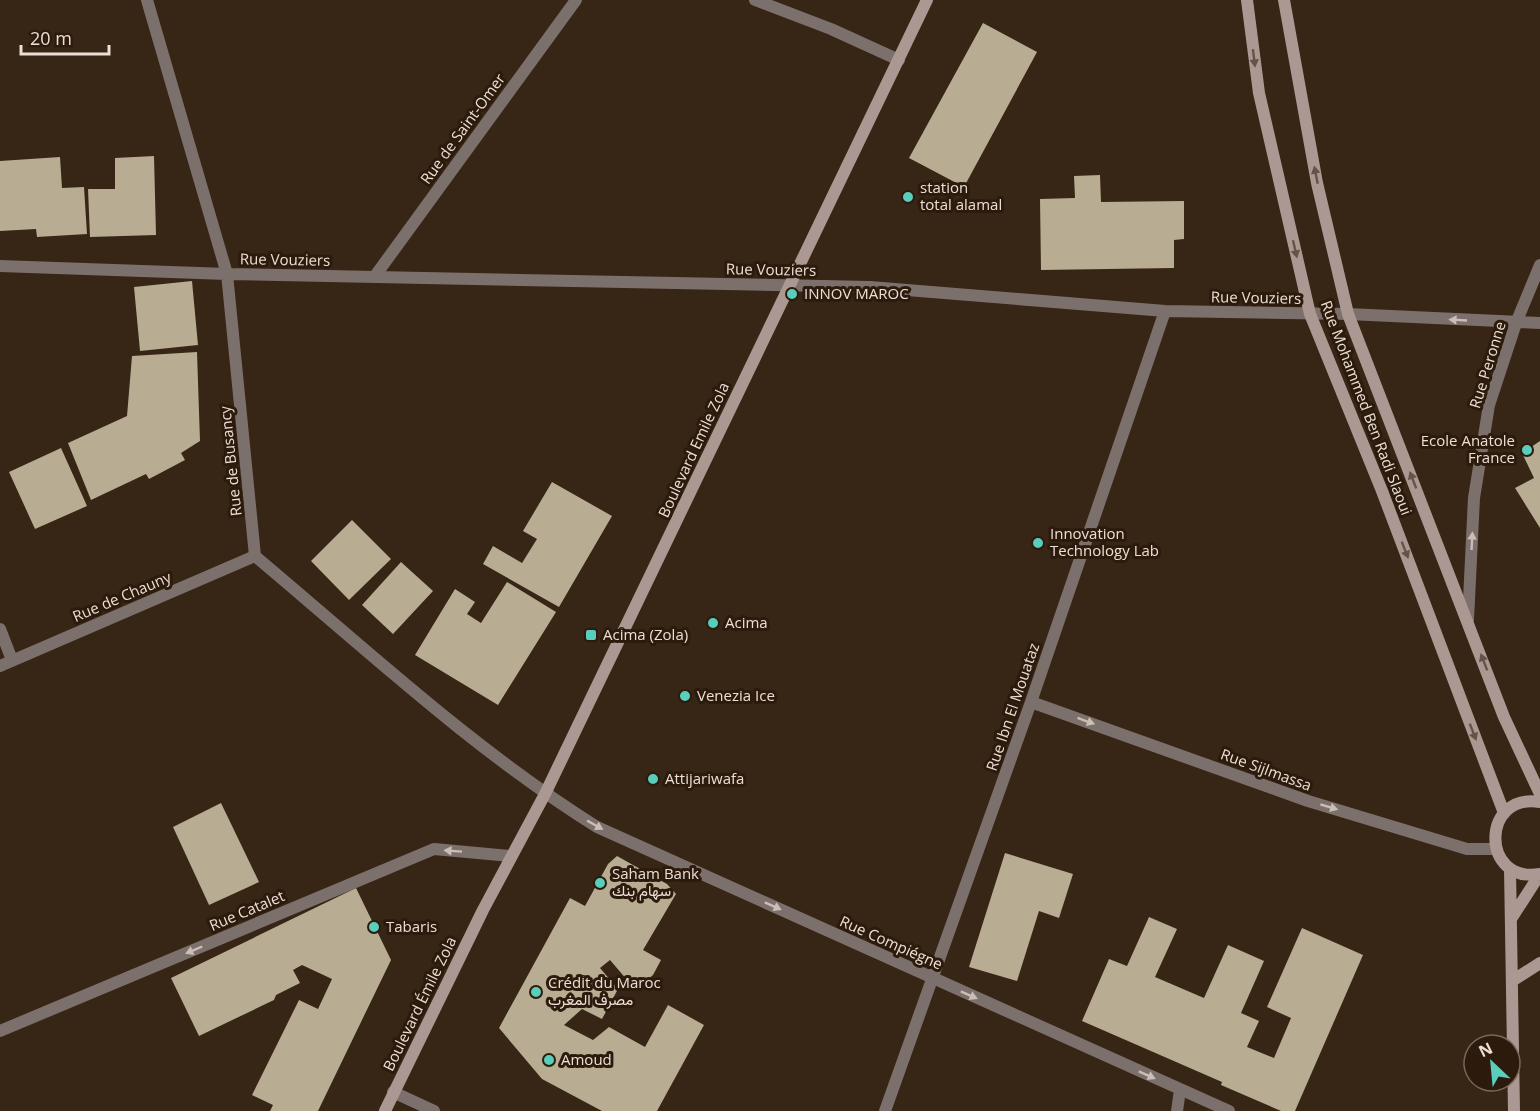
<svg xmlns="http://www.w3.org/2000/svg" width="1540" height="1111" viewBox="0 0 1540 1111" font-family="'Open Sans',Vazirmatn,sans-serif">
<rect width="100%" height="100%" fill="#372515"/>
<!-- building -->
<path fill="#b8ac93" d="M983 23 1037 52 964 187 909 158Z
M154 156 156 235 90 237 88 189H115V158Z
M60 157 62 188 84 187 87 234 37 237 36 229 0 231V161Z
M1100 175 1101 202 1184 201V239L1174 240V268L1041 270 1040 199 1075 198 1074 176Z
M192 281 198 345 140 351 134 287Z
M197 352 200 441 181 453 185 460 149 479 146 474 91 500 68 443 127 416 132 356Z
M1540 441V528L1515 488 1534 478 1522 453Z
M61 448 87 506 35 529 9 472Z
M552 482 612 516 559 607 483 564 493 546 522 563 537 539 523 531Z
M352 520 391 559 349 600 311 561Z
M401 562 433 591 393 634 362 605Z
M507 582 556 612 498 705 415 655 455 589 475 602 467 614 481 623Z
M221 803 259 882 209 905 173 827Z
M1005 853 1073 874 1059 918 1039 911 1017 981 969 967Z
M617 856 667 884 676 894 643 950 661 960 653 975 639 987 628 981 610 960 600 968 618 989 602 1019 582 1009 564 1025 593 1040 609 1027 645 1047 668 1005 704 1025 657 1111H602L542 1079 499 1028 570 898 585 906 608 864Z
M356 888 391 960 318 1111H270L273 1105 252 1095 299 1000 318 1009 332 979 302 965 293 970 300 983 276 995 274 1000 199 1036 171 978Z
M1149 917 1177 929 1155 977 1204 998 1228 945 1264 961 1241 1013 1259 1021 1247 1047 1274 1058 1291 1018 1267 1007 1302 928 1363 955 1295 1111H1281L1221 1085 1222 1082 1082 1021 1109 959 1127 966Z"/>
<g fill="none" stroke-linecap="round" stroke-linejoin="round">
<!-- street -->
<path stroke="#7c706c" stroke-width="12" d="M147 0 227 274 255 556C366 649 474 750 597 827L1229 1111
M755 0 831 29 899 60
M0 266 227 274 870 287 1165 311 1348 314 1540 323
M375 276 576 0
M1468 620 1474 498 1489 405 1516 323 1540 265
M0 629 12 660
M0 666 255 556
M1031 702 1308 801 1467 849H1496
M0 1031 434 849 511 856
M393 1092 434 1111
M885 1111 1031 702 1165 311
M1177 1111 1180 1090"/>
<!-- secondary -->
<path stroke="#ac9892" stroke-width="12" d="M1247 0 1259 93 1310 314 1382 491 1504 813
M1284 0 1317 183 1348 314 1504 717 1540 794
M1540 802C1481 792 1480 884 1540 874
M1510 869 1514 1111
M1511 919 1540 874
M1512 981 1540 963
M385 1111 483 910 545 794 927 0"/>
</g>
<!-- one-way arrows -->
<defs><path id="oneway-solid" d="M-6-.8H1V-3.2L6.5 0L1 3.2V.8H-6Z" transform="scale(1.5)"/></defs>
<g fill="#665348">
<use href="#oneway-solid" transform="translate(1254 58) rotate(83)"/>
<use href="#oneway-solid" transform="translate(1316 175) rotate(-101)"/>
<use href="#oneway-solid" transform="translate(1295 249) rotate(77)"/>
<use href="#oneway-solid" transform="translate(1413 480) rotate(-111)"/>
<use href="#oneway-solid" transform="translate(1405 550) rotate(69)"/>
<use href="#oneway-solid" transform="translate(1484 662) rotate(-111)"/>
<use href="#oneway-solid" transform="translate(1473 732) rotate(69)"/>
</g>
<g fill="#cabeb6">
<use href="#oneway-solid" transform="translate(1458 320) rotate(-177)"/>
<use href="#oneway-solid" transform="translate(1472 541) rotate(-87)"/>
<use href="#oneway-solid" transform="translate(1086 721) rotate(20)"/>
<use href="#oneway-solid" transform="translate(1329 807) rotate(17)"/>
<use href="#oneway-solid" transform="translate(595 825) rotate(29)"/>
<use href="#oneway-solid" transform="translate(453 851) rotate(-176)"/>
<use href="#oneway-solid" transform="translate(773 906) rotate(24)"/>
<use href="#oneway-solid" transform="translate(194 950) rotate(157)"/>
<use href="#oneway-solid" transform="translate(969 995) rotate(24)"/>
<use href="#oneway-solid" transform="translate(1147 1075) rotate(24)"/>
</g>
<!-- markers -->
<g fill="#5acebc" stroke="#2c1b0c" stroke-width="2">
<circle cx="908" cy="197" r="6"/>
<circle cx="792" cy="294" r="6"/>
<circle cx="1527" cy="450" r="6"/>
<circle cx="1038" cy="543" r="6"/>
<circle cx="713" cy="623" r="6"/>
<rect x="585" y="629" width="12" height="12" rx="3"/>
<circle cx="685" cy="696" r="6"/>
<circle cx="653" cy="779" r="6"/>
<circle cx="600" cy="883" r="6"/>
<circle cx="374" cy="927" r="6"/>
<circle cx="536" cy="992" r="6"/>
<circle cx="549" cy="1060" r="6"/>
</g>
<g text-anchor="middle" stroke-width="6" stroke-linejoin="round" paint-order="stroke">
<!-- street labels -->
<g font-size="15" fill="#ebdfd5" stroke="#2c1b0c">
<text transform="translate(463 129) rotate(-54)" y="5">Rue de Saint-Omer</text>
<text transform="translate(285 260) rotate(1)" y="5">Rue Vouziers</text>
<text transform="translate(771 270) rotate(1)" y="5">Rue Vouziers</text>
<text transform="translate(1256 298) rotate(1)" y="5">Rue Vouziers</text>
<text transform="translate(1488 365) rotate(-73)" y="5">Rue Peronne</text>
<text transform="translate(1366 408) rotate(69)" y="5">Rue Mohammed Ben Radi Slaoui</text>
<text transform="translate(694 450) rotate(-65)" y="5">Boulevard Emile Zola</text>
<text transform="translate(231 461) rotate(-96)" y="5">Rue de Busancy</text>
<text transform="translate(122 597) rotate(-23)" y="5">Rue de Chauny</text>
<text transform="translate(1013 707) rotate(-71)" y="5">Rue Ibn El Mouataz</text>
<text transform="translate(1266 770) rotate(20)" y="5">Rue Sijlmassa</text>
<text transform="translate(247 911) rotate(-23)" y="5">Rue Catalet</text>
<text transform="translate(891 943) rotate(24)" y="5">Rue Compiégne</text>
<text transform="translate(420 1004) rotate(-64)" y="5">Boulevard Émile Zola</text>
</g>
<!-- poi labels -->
<g font-size="15" fill="#ebdfd5" stroke="#2c1b0c" text-anchor="start">
<text x="920" y="193">station<tspan x="920" dy="17">total alamal</tspan></text>
<text x="804" y="299">INNOV MAROC</text>
<text x="1515" y="446" text-anchor="end">Ecole Anatole<tspan x="1515" dy="17">France</tspan></text>
<text x="1050" y="539">Innovation<tspan x="1050" dy="17">Technology Lab</tspan></text>
<text x="725" y="628">Acima</text>
<text x="603" y="640">Acima (Zola)</text>
<text x="697" y="701">Venezia Ice</text>
<text x="665" y="784">Attijariwafa</text>
<text x="612" y="879">Saham Bank<tspan x="612" dy="17">سهام بنك</tspan></text>
<text x="386" y="932">Tabaris</text>
<text x="548" y="988">Crédit du Maroc<tspan x="548" dy="17">مصرف المغرب</tspan></text>
<text x="561" y="1065">Amoud</text>
</g>
</g>
<!-- north arrow -->
<g transform="translate(1492 1063) rotate(334)"><circle r="28" fill="#2c1b0c" stroke="#78695c" stroke-width="1.5"/>
<path d="M0-4.5L10 22L0 15L-10 22Z" fill="#5acebc"/>
<text y="-9" font-size="16" font-weight="bold" text-anchor="middle" fill="#ebdfd5">N</text>
</g>
<!-- scale -->
<path d="M21 45v9h88v-9" fill="none" stroke="#ebdfd5" stroke-width="3"/>
<text x="30" y="45" font-size="18" fill="#ebdfd5" stroke="#2c1b0c" stroke-width="4.5" paint-order="stroke">20 m</text>
</svg>
